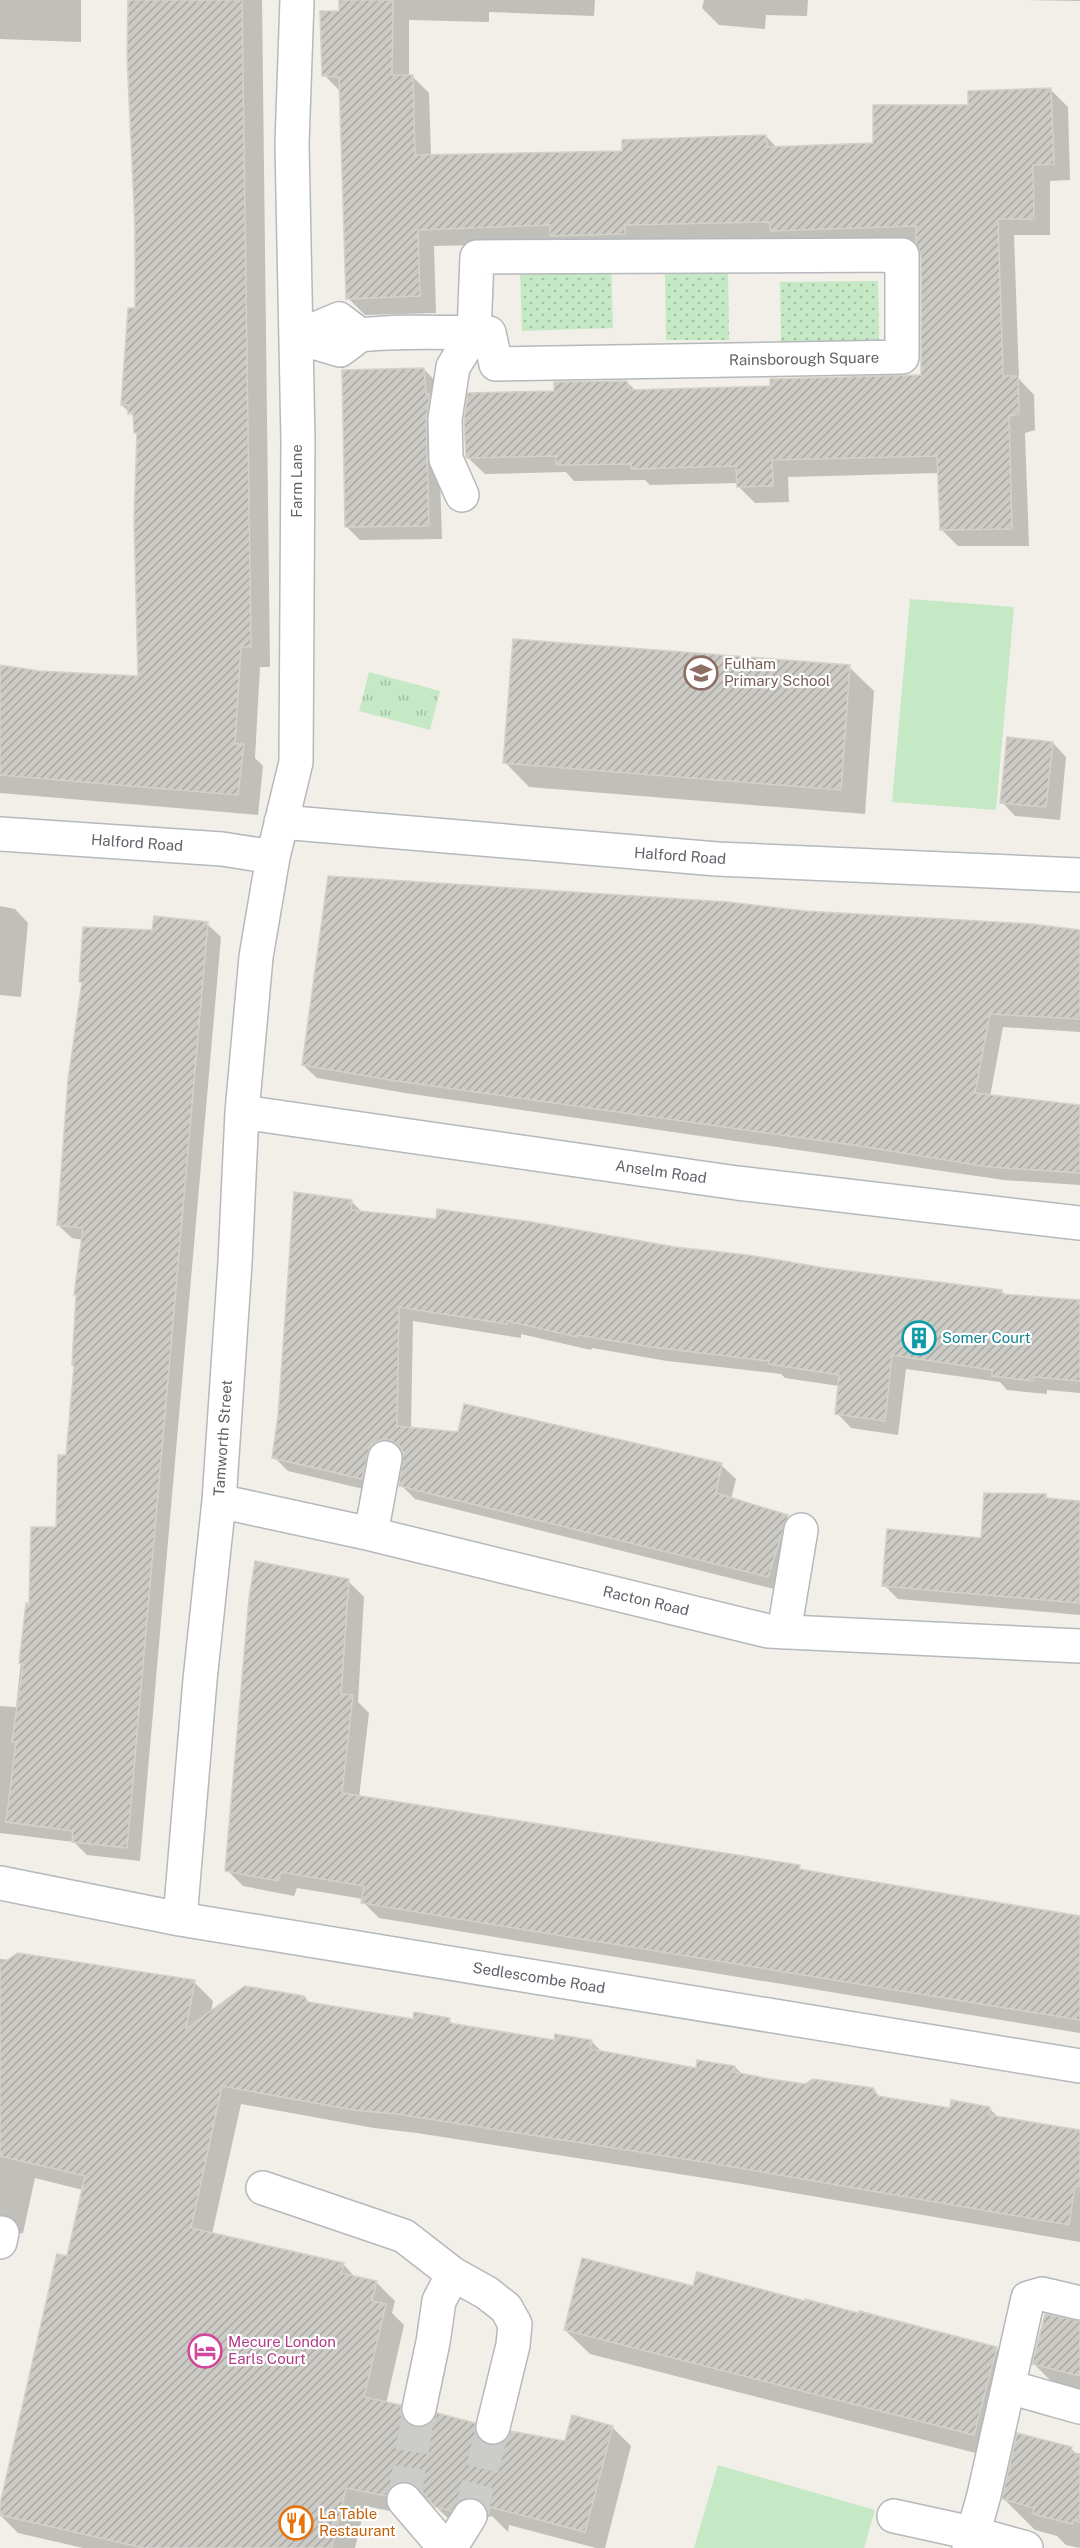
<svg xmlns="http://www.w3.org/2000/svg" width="1080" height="2548" viewBox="0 0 1080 2548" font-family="'Public Sans',sans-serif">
<defs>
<pattern id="grass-dots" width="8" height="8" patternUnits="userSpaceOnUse" patternTransform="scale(1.5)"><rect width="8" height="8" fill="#c5e8c5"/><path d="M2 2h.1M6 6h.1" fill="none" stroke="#a3c0a4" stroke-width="1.8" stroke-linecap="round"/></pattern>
<pattern id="park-tufts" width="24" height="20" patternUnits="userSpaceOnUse" patternTransform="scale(1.5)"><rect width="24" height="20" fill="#c5e8c5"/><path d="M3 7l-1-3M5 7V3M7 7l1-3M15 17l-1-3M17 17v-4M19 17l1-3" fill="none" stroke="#a3c0a4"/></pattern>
<pattern id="building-hatch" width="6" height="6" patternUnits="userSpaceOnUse" patternTransform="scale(1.5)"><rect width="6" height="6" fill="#cccac5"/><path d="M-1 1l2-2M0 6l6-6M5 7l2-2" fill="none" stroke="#a9a8a4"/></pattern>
</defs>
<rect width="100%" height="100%" fill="#f1efe8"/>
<!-- grass -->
<path fill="url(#grass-dots)" d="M611 264 613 328 522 331 520 266Z
M728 272 729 340H666L665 273Z
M878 281 879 347 781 348 780 282Z"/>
<!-- park -->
<path fill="url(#park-tufts)" d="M369 672 440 691 430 730 359 711Z"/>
<!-- pitch -->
<path fill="#c5e8c5" d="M910 599 1014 607 996 810 892 802Z
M718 2465 875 2510 864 2548H694Z"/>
<!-- shadow -->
<path fill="#0003" d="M0 0H81V42L0 39Z
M130 0H262L270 667H260L255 758 263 766 258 815 0 793V667L38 672 139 678 138 435 135 432V418L122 405 136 309Z
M341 0H595L594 16 489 12V22L409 20V76H412L429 93 431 156 624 152 766 136 777 148 875 144 970 106 1051 90 1068 107 1070 180 1050 181V235H1014L1019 379 1034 395 1035 430 1025 433 1029 546H958L941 529 939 473 788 477 789 502 755 503 738 486V483L650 485 645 480 574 481 566 472 485 474 467 457 555 393 627 382 636 391 772 388 922 376V255L918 243 790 247 781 238 434 246 436 313 365 315 348 298 341 92 324 75 341 12Z
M704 0H808L807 16 766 15 765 29 719 25 702 8Z
M1080 0V1L1024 0Z
M424 369 437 383 442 539 360 540 347 527Z
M849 667 874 691 865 814 529 787 505 762Z
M1053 743 1066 757 1060 820 1015 816 1002 802Z
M0 906 15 909 28 923 21 997 0 995Z
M836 915 1080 930V1032L1003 1027 990 1097 1080 1107V1185L1004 1180 405 1093 317 1078 303 1065Z
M207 924 221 937 140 1861 87 1855 74 1842 0 1833V1706L16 1707 27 1605H30L57 1529 68 1457 75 1367 78 1297 75 1295 83 1240 72 1238 58 1225 83 984 80 981 153 931Z
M351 1201 362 1212 675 1249 1002 1291 1006 1296 1080 1302V1393L1047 1390V1394L1007 1390 1000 1382 906 1369 898 1435 851 1428 837 1413 839 1386 785 1378 781 1374 667 1361 592 1348 591 1350 521 1334V1338L413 1321 411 1429 721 1465 736 1479 731 1499 787 1516 801 1530 782 1591 415 1499 401 1485 404 1453 394 1454 376 1492 288 1471 274 1457Z
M1045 1496 1049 1500 1080 1502V1615L898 1599 884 1585 983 1540Z
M348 1581 364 1597 358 1702 369 1713 359 1798 799 1867 803 1871 1080 1917V2033L379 1918 363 1902V1899L297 1888 294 1896 243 1886 227 1870Z
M0 1959 194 1982 213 2001 211 2012 309 2003 414 2021 449 2020 455 2026 555 2042 591 2041 603 2053 697 2069 735 2067 743 2075 805 2086 872 2090 880 2098 951 2109H990L999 2118 1080 2132V2242L730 2182 417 2133 374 2128 241 2104 212 2234 343 2264 356 2278 376 2282 395 2301 392 2313 404 2325 386 2404 400 2407 419 2428 474 2424 493 2443V2447L566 2443 612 2427 631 2446 605 2548H596L509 2525 508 2532 492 2516 456 2526 430 2501 420 2500 405 2514 365 2506 355 2548H83L18 2533 0 2515V2511L68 2258 83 2190 35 2178 23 2233 15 2234 0 2246Z
M694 2288 806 2303 996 2348 1021 2373 999 2459 590 2354 565 2330Z
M1080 2323V2399L1065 2395 1034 2364Z
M1071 2449 1080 2456V2548L1066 2545 1057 2536 1035 2530 1004 2499Z"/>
<!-- building -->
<path fill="url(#building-hatch)" stroke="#d6d1c6" stroke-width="1.5" d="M128 0H242L251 647H241L235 744H244L238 795 0 775V665L39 671 138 676 134 518 137 433H134L133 413 128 414V405H121L128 308H135V228L127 56Z
M339 0H393L392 75H413L415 155 622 151V140L766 135 767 147 873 143V105H968V91L1051 88 1054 164 1033 165 1034 219H998L1003 376H1018L1019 414 1009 416 1012 529 940 530 937 456 772 460 773 486 737 487 736 466 632 469 631 464 556 465V456L466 458 464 420 468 393 554 391V382L627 381 630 390 770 386V379L921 375V255L916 244V226L771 231 769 222 625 225V234L550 236V225L418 230 420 296 346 299 339 77 322 76 320 11H339Z
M424 368 426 394H430L426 419 429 526 345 527 342 370Z
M513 639 850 665 841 790 503 763Z
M1007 737 1053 742 1046 807 1000 803Z
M328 876 728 902 805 911 1032 924 1080 930V1019L990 1014 975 1093 1080 1105V1173L989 1167 860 1146 390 1080 302 1065Z
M154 916 208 922 127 1848 72 1842 73 1831 6 1822 16 1742H12L23 1664 19 1663 26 1603 29 1604 31 1527H56L58 1455H66L74 1366 72 1365 76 1295H74L83 1228 57 1225 68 1080 82 982H79L83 927 152 930Z
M294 1192 352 1200 351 1210 436 1219 437 1209 532 1222 675 1247 748 1255 825 1268 1002 1290V1294L1080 1300V1381L1034 1377 1033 1381 992 1376V1370L892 1355 885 1421 835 1414 839 1375 769 1364V1361L652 1347 578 1335 577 1337 507 1321V1324L399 1307 397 1426 458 1432 464 1404 722 1463 716 1493 788 1515 768 1577 399 1486 403 1452 398 1444 389 1440H379L370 1446 362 1479 272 1458 278 1416Z
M984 1493 1046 1494V1498L1080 1501V1603L882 1586 887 1529 981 1538Z
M255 1561 349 1579 341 1694 353 1695 342 1793 800 1865 799 1869 845 1877 1080 1916V2020L361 1903 364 1886 281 1872 278 1881 225 1871 249 1598Z
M18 1953 195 1980 186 2029 245 1986 304 1996 308 2002 413 2019 414 2012 450 2018 449 2023 554 2040 555 2034 592 2040 590 2049 696 2068 697 2060 735 2066 734 2072 770 2079 805 2084 813 2079 873 2088 878 2096 950 2108 951 2100 990 2107 989 2115 1080 2130V2186H1075L1069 2225 710 2163 397 2114 353 2110 222 2086 191 2228 344 2263 341 2273 377 2281 372 2301 386 2304 364 2397 401 2405V2415L407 2423 415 2427H425L433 2422 437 2413 475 2423V2432L480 2440 489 2445H498L506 2440 511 2431 565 2441 572 2415 613 2426 585 2532 490 2507 488 2515 486 2507 480 2500 471 2497 461 2500 451 2511 435 2507 418 2487 410 2482H401L391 2486 386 2496 346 2488 332 2548H144L0 2515V2504L57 2254 67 2256 85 2176 0 2156V1965Z
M582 2258 693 2286 697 2272 805 2301V2299L858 2313 859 2311 997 2347 974 2435 564 2330Z
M1045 2314 1080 2321V2376L1032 2364Z
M1017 2433 1072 2447 1070 2452 1080 2454V2522L1073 2520 1072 2524 1033 2514 1034 2508 1002 2499Z"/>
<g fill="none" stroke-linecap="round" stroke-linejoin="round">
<!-- minor-tunnel -->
<path stroke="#ccccc8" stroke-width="33" stroke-dasharray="33 16" stroke-linecap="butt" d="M404 2500 419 2409
M470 2516 493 2427"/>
<defs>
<path id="minor" d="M339 319 360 335 340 350 296 337Z
M360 335C403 330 446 333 489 333L496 364 902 357V255L477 257 474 333 453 367 445 419 446 459 462 495
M281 822 717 859 1080 875
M0 834 222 849 273 857
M242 1112 737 1183 1080 1223
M219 1501 371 1534 768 1631 1080 1646
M371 1534 385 1458
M784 1632 801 1530
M0 1883 180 1919 1080 2066
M180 1919 200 1680 219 1501 235 1263 242 1112 256 957 273 857 296 762 298 441 292 144 297 0
M263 2188 404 2236 453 2274 487 2293 506 2308 515 2324 513 2345 493 2427
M0 2242 2 2233
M1009 2387 1080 2407
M419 2409 433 2342 439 2301 453 2274
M404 2500 445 2548
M894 2516 972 2533 1026 2548
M450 2548 470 2516
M969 2548 984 2495 1028 2298 1042 2294 1080 2303"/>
</defs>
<!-- minor casing -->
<use href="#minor" stroke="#b5b8bc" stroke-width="36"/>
<!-- minor -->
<use href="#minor" stroke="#fff" stroke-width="33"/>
</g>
<!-- icons -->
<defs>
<symbol id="school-ring" viewBox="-11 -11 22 22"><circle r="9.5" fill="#fff" stroke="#8d6e63" stroke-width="1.5"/><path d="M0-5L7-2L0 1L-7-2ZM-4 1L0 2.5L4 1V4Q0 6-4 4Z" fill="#8d6e63"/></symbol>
<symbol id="building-ring" viewBox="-11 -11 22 22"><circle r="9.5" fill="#fff" stroke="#0f9aa8" stroke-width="1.5"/><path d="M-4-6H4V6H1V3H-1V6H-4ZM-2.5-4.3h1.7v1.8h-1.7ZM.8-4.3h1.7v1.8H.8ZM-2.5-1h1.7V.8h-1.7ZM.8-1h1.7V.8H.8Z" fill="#0f9aa8"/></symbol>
<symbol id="hotel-ring" viewBox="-11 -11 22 22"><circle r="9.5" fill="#fff" stroke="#d1479c" stroke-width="1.5"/><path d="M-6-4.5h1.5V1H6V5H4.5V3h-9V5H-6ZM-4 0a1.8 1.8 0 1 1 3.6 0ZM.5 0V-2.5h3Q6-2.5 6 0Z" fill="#d1479c"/></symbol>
<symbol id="restaurant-ring" viewBox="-11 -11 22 22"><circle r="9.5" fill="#fff" stroke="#e8710a" stroke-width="1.5"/><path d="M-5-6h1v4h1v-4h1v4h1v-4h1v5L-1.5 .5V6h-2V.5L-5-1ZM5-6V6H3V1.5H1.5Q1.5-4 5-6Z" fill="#e8710a"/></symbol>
</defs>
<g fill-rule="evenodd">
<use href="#school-ring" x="682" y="654" width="38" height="38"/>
<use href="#building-ring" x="900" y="1319" width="38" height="38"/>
<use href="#hotel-ring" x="186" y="2332" width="38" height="38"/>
<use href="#restaurant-ring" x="277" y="2504" width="38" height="38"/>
</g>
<g text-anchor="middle" stroke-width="4.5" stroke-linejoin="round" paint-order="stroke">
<!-- street labels -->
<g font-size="15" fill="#5f6368" stroke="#fff">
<text transform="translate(804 359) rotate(-1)" y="5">Rainsborough Square</text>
<text transform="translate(297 481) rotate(-90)" y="5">Farm Lane</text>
<text transform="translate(137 843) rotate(4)" y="5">Halford Road</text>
<text transform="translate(680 856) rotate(4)" y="5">Halford Road</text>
<text transform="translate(661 1172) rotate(8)" y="5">Anselm Road</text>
<text transform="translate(223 1438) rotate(-86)" y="5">Tamworth Street</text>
<text transform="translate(646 1601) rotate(13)" y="5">Racton Road</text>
<text transform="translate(539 1978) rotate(9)" y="5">Sedlescombe Road</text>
</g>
<!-- education labels -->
<g font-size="15" fill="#785e54" stroke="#fff" text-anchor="start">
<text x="724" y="669">Fulham<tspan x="724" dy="17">Primary School</tspan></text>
</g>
<!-- culture labels -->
<g font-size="15" fill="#0d838f" stroke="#fff" text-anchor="start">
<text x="942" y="1343">Somer Court</text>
</g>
<!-- hotel labels -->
<g font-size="15" fill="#b23c85" stroke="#fff" text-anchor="start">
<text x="228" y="2347">Mecure London<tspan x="228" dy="17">Earls Court</tspan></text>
</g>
<!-- food labels -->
<g font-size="15" fill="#c56008" stroke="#fff" text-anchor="start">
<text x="319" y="2519">La Table<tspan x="319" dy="17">Restaurant</tspan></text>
</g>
</g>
</svg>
